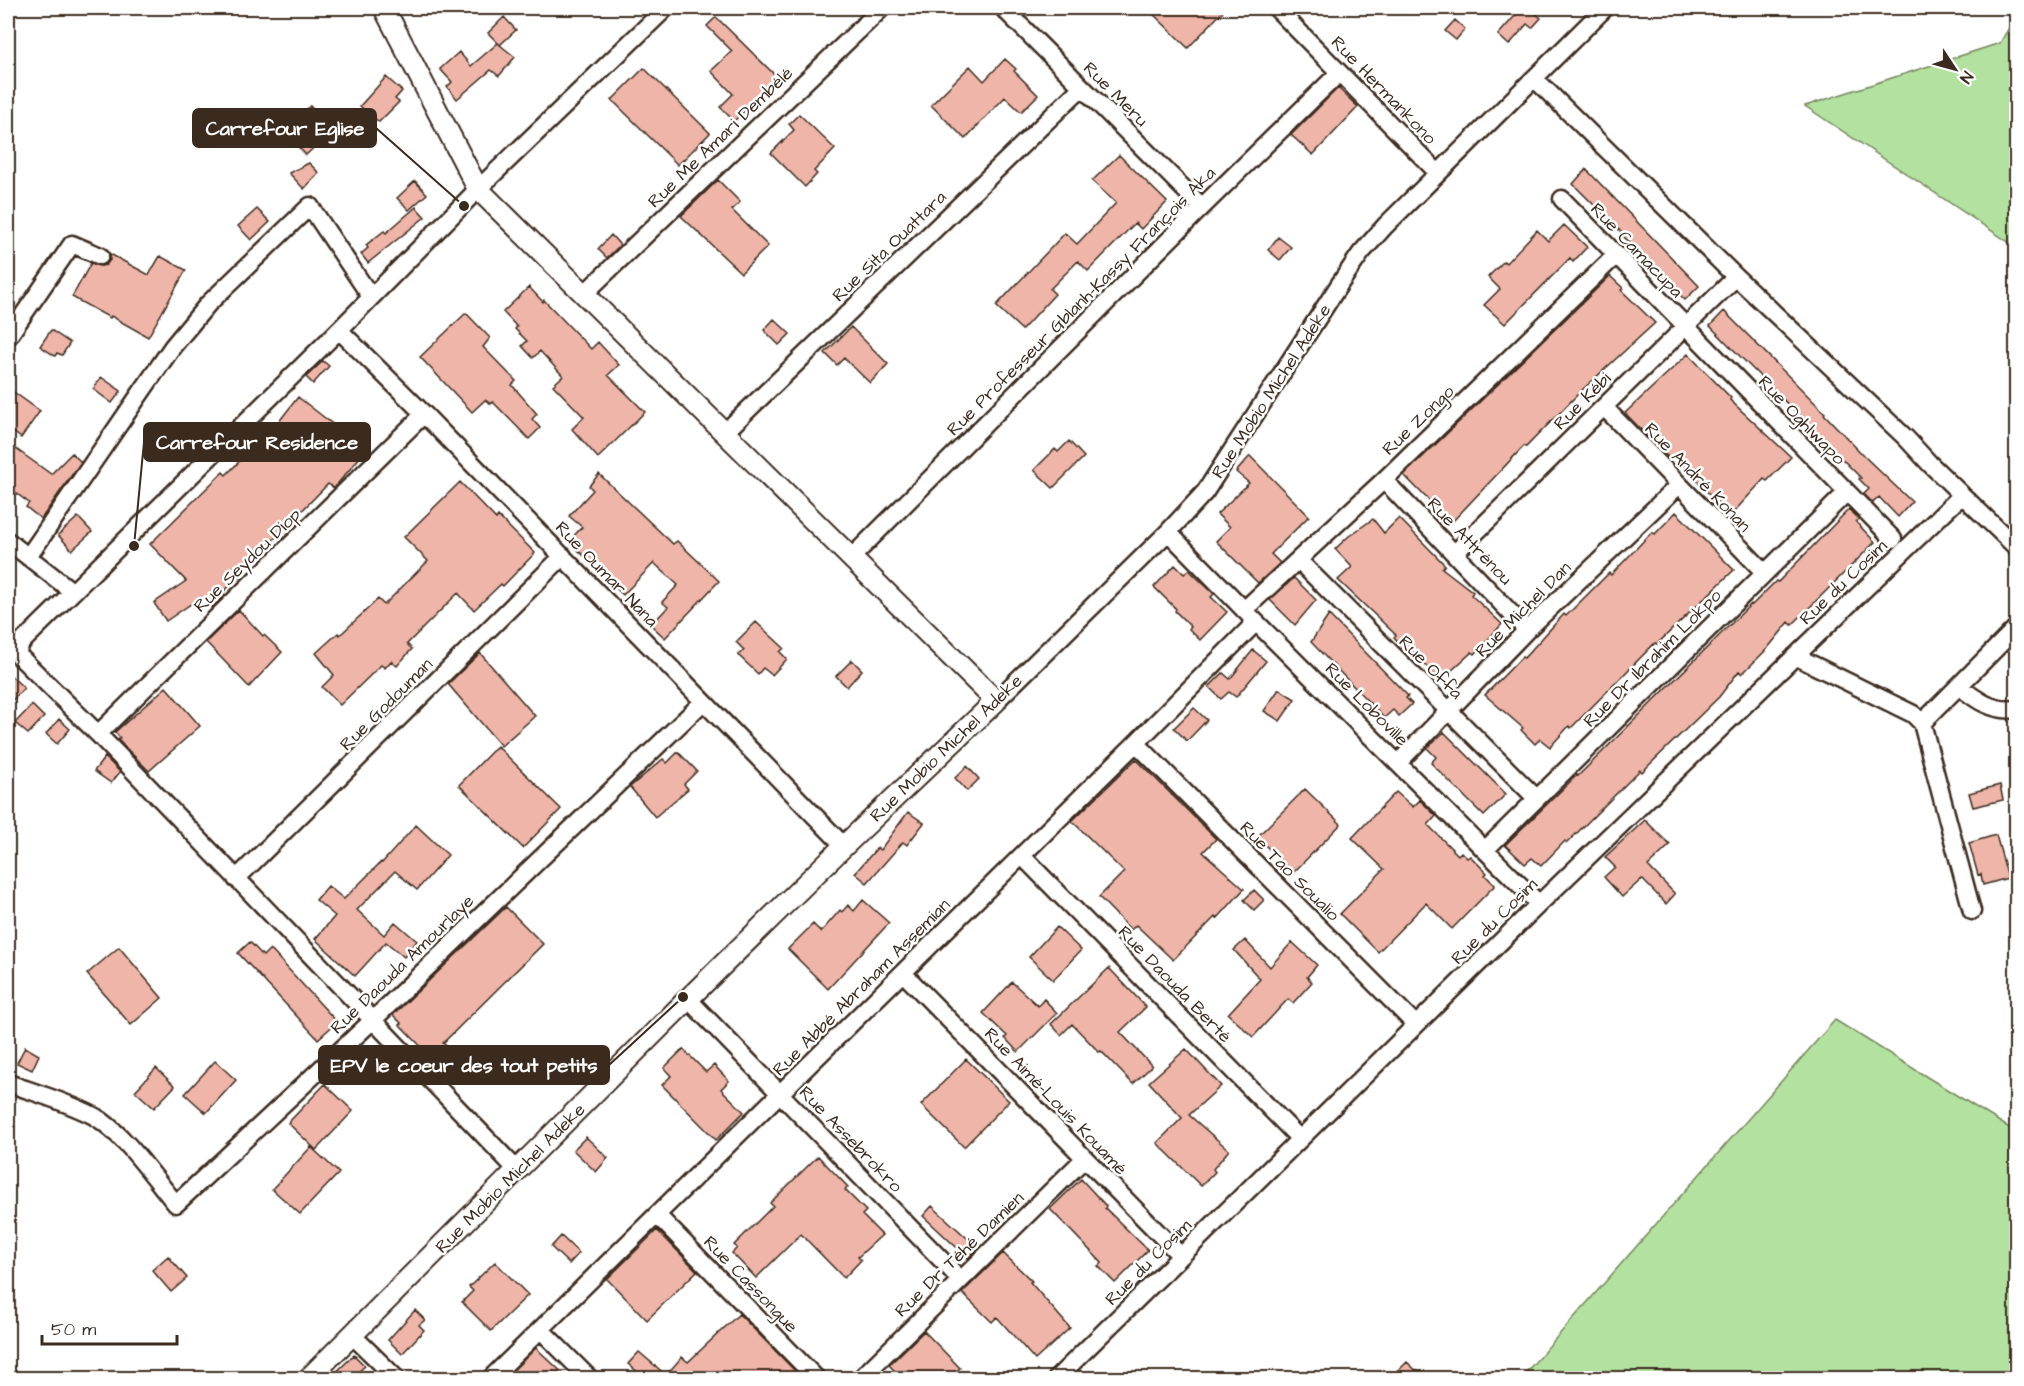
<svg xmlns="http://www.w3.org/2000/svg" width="2024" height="1386" viewBox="0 0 2024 1386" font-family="'Architects Daughter',sans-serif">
<rect width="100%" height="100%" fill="#fff"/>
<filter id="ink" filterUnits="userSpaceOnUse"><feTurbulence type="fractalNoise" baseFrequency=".0167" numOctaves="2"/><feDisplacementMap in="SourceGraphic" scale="12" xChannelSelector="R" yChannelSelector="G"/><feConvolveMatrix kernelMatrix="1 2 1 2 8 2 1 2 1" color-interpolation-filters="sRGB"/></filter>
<g filter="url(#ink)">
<!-- green -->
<path fill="#b3e1a0" stroke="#77865f" stroke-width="1.5" d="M2016 16V247L1805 106 2000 43Z
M1835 1020 2016 1132V1378H1521Z"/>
<!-- building -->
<path fill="#efb5a9" stroke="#3b2a1e" stroke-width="1.5" d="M1147 8H1226L1188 48Z
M1522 8H1529L1541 18 1532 28 1527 24 1509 45 1498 35Z
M504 17 516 30 500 45 515 57 499 76 491 70 457 99 447 87 452 82 440 69 459 52 471 66 498 43 500 45 488 33Z
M716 17 778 78 734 121 720 107 733 94 711 71 732 51 707 26Z
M1455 20 1465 29 1456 40 1445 31Z
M1005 59 1016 69 1014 71 1038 95 1021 112 1005 97 965 139 931 105 970 66 984 81Z
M644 68 710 133 678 165 612 100Z
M386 77 402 91 395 99 399 102 379 122 360 106Z
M1338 88 1358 107 1313 155 1291 135Z
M310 106 323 120 318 125 327 135 306 155 283 131Z
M799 114 835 149 814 171 817 174 805 187 771 153 794 130 789 124Z
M1119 155 1167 202 1141 229 1135 223 1088 271 1078 261 1050 289 1055 294 1022 330 996 306 1065 233 1077 244 1116 203 1092 181Z
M309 163 319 173 304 189 289 173Z
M1586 169 1699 286 1685 300 1670 285 1671 283 1623 236 1624 235 1573 184Z
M718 180 740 202 732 210 768 246 741 273 681 216Z
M415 181 427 194 409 210 397 198Z
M416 207 425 217 368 263 361 254 368 248 366 245 384 231 386 233Z
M257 209 270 222 251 240 238 226Z
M1564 225 1587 247 1573 262 1570 258 1505 324 1484 305 1500 289 1488 277 1504 261 1506 263 1537 230 1548 241Z
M611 235 620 245 607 258 598 249Z
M1278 237 1291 247 1280 260 1268 250Z
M110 254 149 275 160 256 186 270 148 337 111 316 110 318 72 297 91 263 101 266 106 265 110 260Z
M1610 276 1623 288 1621 290 1655 323 1582 390 1526 447 1524 446 1451 523 1404 475Z
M529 287 543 302 544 300 591 349 598 342 619 365 608 375 645 412 598 458 572 429 584 417 553 385 563 376 540 351 533 358 522 346 527 341 515 329 517 327 503 312Z
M1724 311 1825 413 1824 414 1865 457 1912 502 1898 517 1879 497 1873 503 1864 494 1869 489 1859 479 1861 478 1710 326Z
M466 313 490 338 483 347 516 381 512 385 537 414 532 419 540 428 529 439 493 402 491 404 485 400 472 412 420 357Z
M774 319 790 334 779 345 764 330Z
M851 327 888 364 870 383 844 358 837 365 825 353Z
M51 330 70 343 62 355 57 353 55 356 40 346Z
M1688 354 1731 398 1730 400 1791 457 1767 481 1764 479 1731 515 1711 496 1674 455 1670 459 1625 413Z
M323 361 329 366 313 384 306 377Z
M101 377 121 391 112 403 93 389Z
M8 388 40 411 21 438 8 428Z
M298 397 366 450 334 488 328 484 285 528 243 570 245 572 223 592 225 595 211 608 201 597 166 621 154 603 186 581 150 544 223 472 226 475 281 419Z
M1069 441 1084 457 1053 488 1034 470 1055 449 1058 452Z
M16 449 51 474 72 453 81 462 41 519 26 507 29 503 8 487V460Z
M1250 456 1309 516 1271 554 1280 563 1258 583 1216 541 1230 527 1217 514 1249 483 1236 472Z
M599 474 673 544 677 541 719 581 665 638 651 625 668 607 662 602 678 585 654 563 623 595 569 541 582 527 569 516 593 490 589 486Z
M460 482 496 519 498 516 535 553 503 586 501 584 474 610 458 593 407 644 412 649 397 666 391 661 385 668 381 665 340 705 322 687 334 675 316 653 338 633 340 635 378 599 384 605 428 561 404 537Z
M1849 509 1859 519 1856 522 1875 542 1792 625 1789 622 1767 649 1742 674 1739 671 1719 697 1642 772 1640 770 1567 843 1565 841 1541 866 1532 858 1525 864 1505 845 1577 775 1578 776 1751 604 1752 605 1776 581 1778 582Z
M1676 512 1734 570 1657 644 1655 643 1571 728 1569 726 1550 747 1540 739 1535 744 1521 730 1523 728 1485 695 1522 657 1524 658 1564 614 1566 616 1609 573 1611 575 1652 532 1655 534Z
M78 517 92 532 72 550 58 535Z
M1399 518 1445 565 1442 568 1473 592 1471 595 1502 624 1475 654 1472 652 1440 681 1413 652 1411 655 1394 637 1396 635 1338 580 1352 567 1335 549 1349 536 1373 519 1384 533Z
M1175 565 1184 574 1189 570 1214 594 1211 597 1227 612 1200 640 1189 629 1191 627 1175 611 1176 609 1154 587Z
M1294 578 1316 600 1295 625 1270 600Z
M239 610 263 636 264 635 282 652 249 687 206 642Z
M1329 615 1408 696 1406 698 1412 704 1399 716 1393 710 1384 718 1311 642Z
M756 622 784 648 780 652 787 659 772 675 763 668 758 674 738 655 744 650 736 642Z
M1253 650 1266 661 1236 697 1229 692 1221 699 1209 687 1223 673 1230 679Z
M480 653 535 716 501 746 448 684Z
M852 660 862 670 847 687 836 676Z
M8 673 24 688 8 705Z
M166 687 200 726 149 771 118 740 120 738 115 732Z
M1279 689 1295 699 1280 721 1264 711Z
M32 705 44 717 28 734 15 723Z
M1194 708 1207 720 1187 741 1174 728Z
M59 719 70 729 57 744 46 734Z
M1444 732 1506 794 1484 816 1431 763 1436 757 1427 748Z
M497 746 561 809 523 848 459 785Z
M678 752 697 771 684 784 688 789 655 817 630 787 663 759 667 763Z
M105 757 120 772 111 783 94 771Z
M1136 759 1216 839 1203 852 1244 889 1217 919 1215 917 1173 960 1136 925 1131 930 1099 897 1124 872 1072 821Z
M967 766 979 779 967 791 955 778Z
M2000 785 2003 800 1973 807 1969 793Z
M1305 789 1341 824 1293 873 1257 837Z
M1396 792 1413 807 1420 800 1436 816 1428 825 1458 855 1461 852 1467 858 1470 856 1487 873 1485 875 1495 885 1452 929 1426 903 1378 952 1340 914 1384 869 1352 838Z
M908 812 924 823 907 845 903 842 867 883 855 873 877 848 880 850Z
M1645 820 1670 845 1648 866 1675 894 1666 904 1642 879 1622 897 1604 877 1615 867 1605 857Z
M416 825 448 855 417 890 395 871 357 910 384 935 395 922 417 941 404 957 386 942 355 976 315 939 335 916 316 900 328 886 344 899 381 862 382 863Z
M1996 835 2008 878 1983 885 1981 874 1978 875 1969 843Z
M1254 890 1264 900 1254 910 1244 900Z
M863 900 889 923 828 989 788 949 813 924 821 932 840 910 842 912 848 905 854 911Z
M506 907 543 944 443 1043 450 1049 437 1063 400 1025 402 1024 393 1015Z
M1057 927 1081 950 1053 980 1029 957Z
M1245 940 1270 967 1292 942 1317 965 1307 977 1312 982 1293 1003 1288 999 1253 1037 1228 1014 1260 979 1234 950Z
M250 942 263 956 270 949 337 1022 318 1039 238 953Z
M119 947 162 998 131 1025 87 974Z
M1109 968 1146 1007 1120 1032 1152 1066 1133 1084 1101 1051 1099 1052 1072 1024 1061 1035 1051 1024Z
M1012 982 1038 1006 1044 999 1057 1013 1018 1052 1005 1038 1007 1036 983 1013Z
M25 1047 39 1055 32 1070 17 1063Z
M683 1049 706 1072 714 1065 729 1081 721 1089 744 1112 716 1140 662 1085 671 1076 664 1068Z
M1186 1049 1221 1086 1189 1115 1229 1150 1213 1169 1215 1172 1201 1186 1157 1143 1182 1118 1149 1082Z
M966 1059 1009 1101 964 1147 921 1105Z
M215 1061 236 1080 206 1113 185 1094Z
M156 1068 175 1086 154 1108 135 1091Z
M325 1084 353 1111 316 1150 288 1123Z
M586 1137 608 1158 596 1172 573 1150Z
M311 1147 339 1173 300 1214 272 1189Z
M818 1156 848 1187 845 1190 866 1211 862 1215 882 1235 858 1257 861 1260 844 1278 801 1234 756 1278 732 1253 737 1248 734 1245 773 1206 770 1203Z
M1081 1179 1106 1206 1105 1208 1148 1250 1115 1283 1098 1266 1102 1263 1050 1209Z
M932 1206 978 1248 968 1258 923 1216Z
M657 1230 697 1271 647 1320 607 1279Z
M561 1236 579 1253 569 1264 551 1247Z
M1003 1253 1032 1281 1030 1282 1070 1328 1035 1360 997 1317 992 1322 962 1293Z
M168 1256 187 1278 171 1292 152 1270Z
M495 1262 528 1295 491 1331 462 1302 473 1291 469 1287Z
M415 1310 425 1320 419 1325 424 1330 402 1354 388 1340Z
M739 1314 802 1378H645L628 1364 639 1352 666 1375 682 1357 688 1362Z
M924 1331 960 1368 949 1378H902L889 1365Z
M536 1348 568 1378H505Z
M354 1355 365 1366 351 1378H330Z
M1407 1362 1424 1378H1391Z"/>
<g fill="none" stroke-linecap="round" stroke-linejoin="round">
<defs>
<path id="minor" d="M1003 8 1202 207
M1276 8 1438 173
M1534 78 1736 277 1906 438 1930 464 2016 547
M1562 199 1893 539
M584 294 882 8
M339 330 424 414 844 846
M8 337 72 244 100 256
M1604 407 1765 573
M724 433 1082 87
M1384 480 1527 630
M1168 532 1256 622 1539 904
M8 541 73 592
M1455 553 1736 277
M28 557 173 346 208 304 310 206 371 297
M851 558 1202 207 1339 73
M1299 561 1537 799
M1244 610 1384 480 1616 255
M1795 656 1913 714 1922 723 1972 911
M1959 686C1976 700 1993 712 2016 709
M996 701 1168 532 1205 492 1341 282 1361 253 1385 226 1605 8
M1922 723 2016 628
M98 734 424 414
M1136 743 1416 1025
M1398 763 1527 630 1679 485
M1485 850 1846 493
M1022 856 1300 1139
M236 879 563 556
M903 973 1181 1256
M688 999 961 1280
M8 1083C36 1093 67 1102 94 1116 124 1133 154 1178 176 1204L373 1020 703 702
M517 1170 98 734 19 656 18 650 22 642 339 330 478 189 666 8
M658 1216 816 1378
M541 1330 589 1378
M353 1336 396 1378
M491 1378 1136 743 1256 622
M861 1378 1085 1158
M1057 1378 1539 904 1962 495"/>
<path id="tertiary" d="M309 1378 688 999 844 846 996 701 478 189 384 8"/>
</defs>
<!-- minor casing -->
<use href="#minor" stroke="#3b2a1e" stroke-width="21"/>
<!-- tertiary casing -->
<use href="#tertiary" stroke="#3b2a1e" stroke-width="24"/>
<!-- minor -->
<use href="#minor" stroke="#fff" stroke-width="16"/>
<!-- tertiary -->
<use href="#tertiary" stroke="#fff" stroke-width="20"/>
</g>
</g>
<g text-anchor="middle" stroke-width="5" stroke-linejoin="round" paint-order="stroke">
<!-- street labels -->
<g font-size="18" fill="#3b2a1e" stroke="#fff">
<text transform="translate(1384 90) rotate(46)" y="6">Rue Hermankono</text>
<text transform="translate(1116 94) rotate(45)" y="6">Rue Meru</text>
<text transform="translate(720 137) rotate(-44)" y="6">Rue Me Amari Dembélé</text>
<text transform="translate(889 246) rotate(-44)" y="6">Rue Sita Ouattara</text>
<text transform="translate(1637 250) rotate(46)" y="6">Rue Camacupa</text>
<text transform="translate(1081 301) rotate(-45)" y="6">Rue Professeur Gblanh-Kassy François Aka</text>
<text transform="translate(1271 391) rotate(-57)" y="6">Rue Mobio Michel Adeke</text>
<text transform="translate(1582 401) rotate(-45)" y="6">Rue Kébi</text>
<text transform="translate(1418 420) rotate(-44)" y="6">Rue Zongo</text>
<text transform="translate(1802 420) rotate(46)" y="6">Rue Oghlwapo</text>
<text transform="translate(1698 477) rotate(46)" y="6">Rue André Konan</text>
<text transform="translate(1470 541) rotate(46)" y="6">Rue Attrénou</text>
<text transform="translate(247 560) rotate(-44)" y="6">Rue Seydou Diop</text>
<text transform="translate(607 574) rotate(46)" y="6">Rue Oumar Nana</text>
<text transform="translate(1843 582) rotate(-44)" y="6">Rue du Cosim</text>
<text transform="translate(1523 609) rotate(-45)" y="6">Rue Michel Dan</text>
<text transform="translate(1652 658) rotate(-45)" y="6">Rue Dr Ibrahim Lokpo</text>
<text transform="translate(1431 667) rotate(45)" y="6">Rue Offa</text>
<text transform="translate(386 704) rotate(-45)" y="6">Rue Godouman</text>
<text transform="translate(1367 704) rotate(45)" y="6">Rue Loboville</text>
<text transform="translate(946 748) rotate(-44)" y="6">Rue Mobio Michel Adeke</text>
<text transform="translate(1290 871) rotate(45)" y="6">Rue Tao Soualio</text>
<text transform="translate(1494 921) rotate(-45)" y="6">Rue du Cosim</text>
<text transform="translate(402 964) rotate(-44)" y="6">Rue Daouda Amourlaye</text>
<text transform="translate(1175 984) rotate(46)" y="6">Rue Daouda Berté</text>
<text transform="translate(861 987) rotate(-45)" y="6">Rue Abbé Abraham Assemian</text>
<text transform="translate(1056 1101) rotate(46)" y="6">Rue Aimé-Louis Kouamé</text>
<text transform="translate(851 1139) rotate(46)" y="6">Rue Assebrokro</text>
<text transform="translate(510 1178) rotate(-45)" y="6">Rue Mobio Michel Adeke</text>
<text transform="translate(959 1254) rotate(-44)" y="6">Rue Dr Téhé Damien</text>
<text transform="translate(1148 1262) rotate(-45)" y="6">Rue du Cosim</text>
<text transform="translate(751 1284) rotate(46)" y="6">Rue Cassongue</text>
</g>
</g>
<!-- callouts -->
<path fill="none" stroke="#3b2a1e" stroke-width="2" d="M464 206L376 128M134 546L144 442M683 997L609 1065"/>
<g fill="#3b2a1e" stroke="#fff" stroke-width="2">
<circle cx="464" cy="206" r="6"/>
<circle cx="134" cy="546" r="6"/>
<circle cx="683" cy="997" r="6"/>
</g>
<g fill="#3b2a1e" stroke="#3b2a1e" stroke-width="2">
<rect x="193" y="109" width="183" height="38" rx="6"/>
<rect x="144" y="423" width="226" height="38" rx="6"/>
<rect x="319" y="1046" width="290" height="38" rx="6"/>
</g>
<g font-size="20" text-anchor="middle" font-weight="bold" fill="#fff">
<text x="285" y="135">Carrefour Eglise</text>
<text x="257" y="449">Carrefour Residence</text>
<text x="464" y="1072">EPV le coeur des tout petits</text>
</g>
<!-- margin -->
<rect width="2024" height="1386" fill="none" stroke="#fff" stroke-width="30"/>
<rect x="15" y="15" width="1994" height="1356" fill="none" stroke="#3b2a1e" stroke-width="2" filter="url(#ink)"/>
<!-- north arrow -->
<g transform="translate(1955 69) rotate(126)" stroke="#ffffff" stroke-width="4.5" paint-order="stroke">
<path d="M0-4.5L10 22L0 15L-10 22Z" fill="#3b2a1e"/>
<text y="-9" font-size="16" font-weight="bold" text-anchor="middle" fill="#3b2a1e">N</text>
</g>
<!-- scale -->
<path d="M42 1335v9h135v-9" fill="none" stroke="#3b2a1e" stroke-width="3"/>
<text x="51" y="1335" font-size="18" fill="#3b2a1e" stroke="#ffffff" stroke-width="4.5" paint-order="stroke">50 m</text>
</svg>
